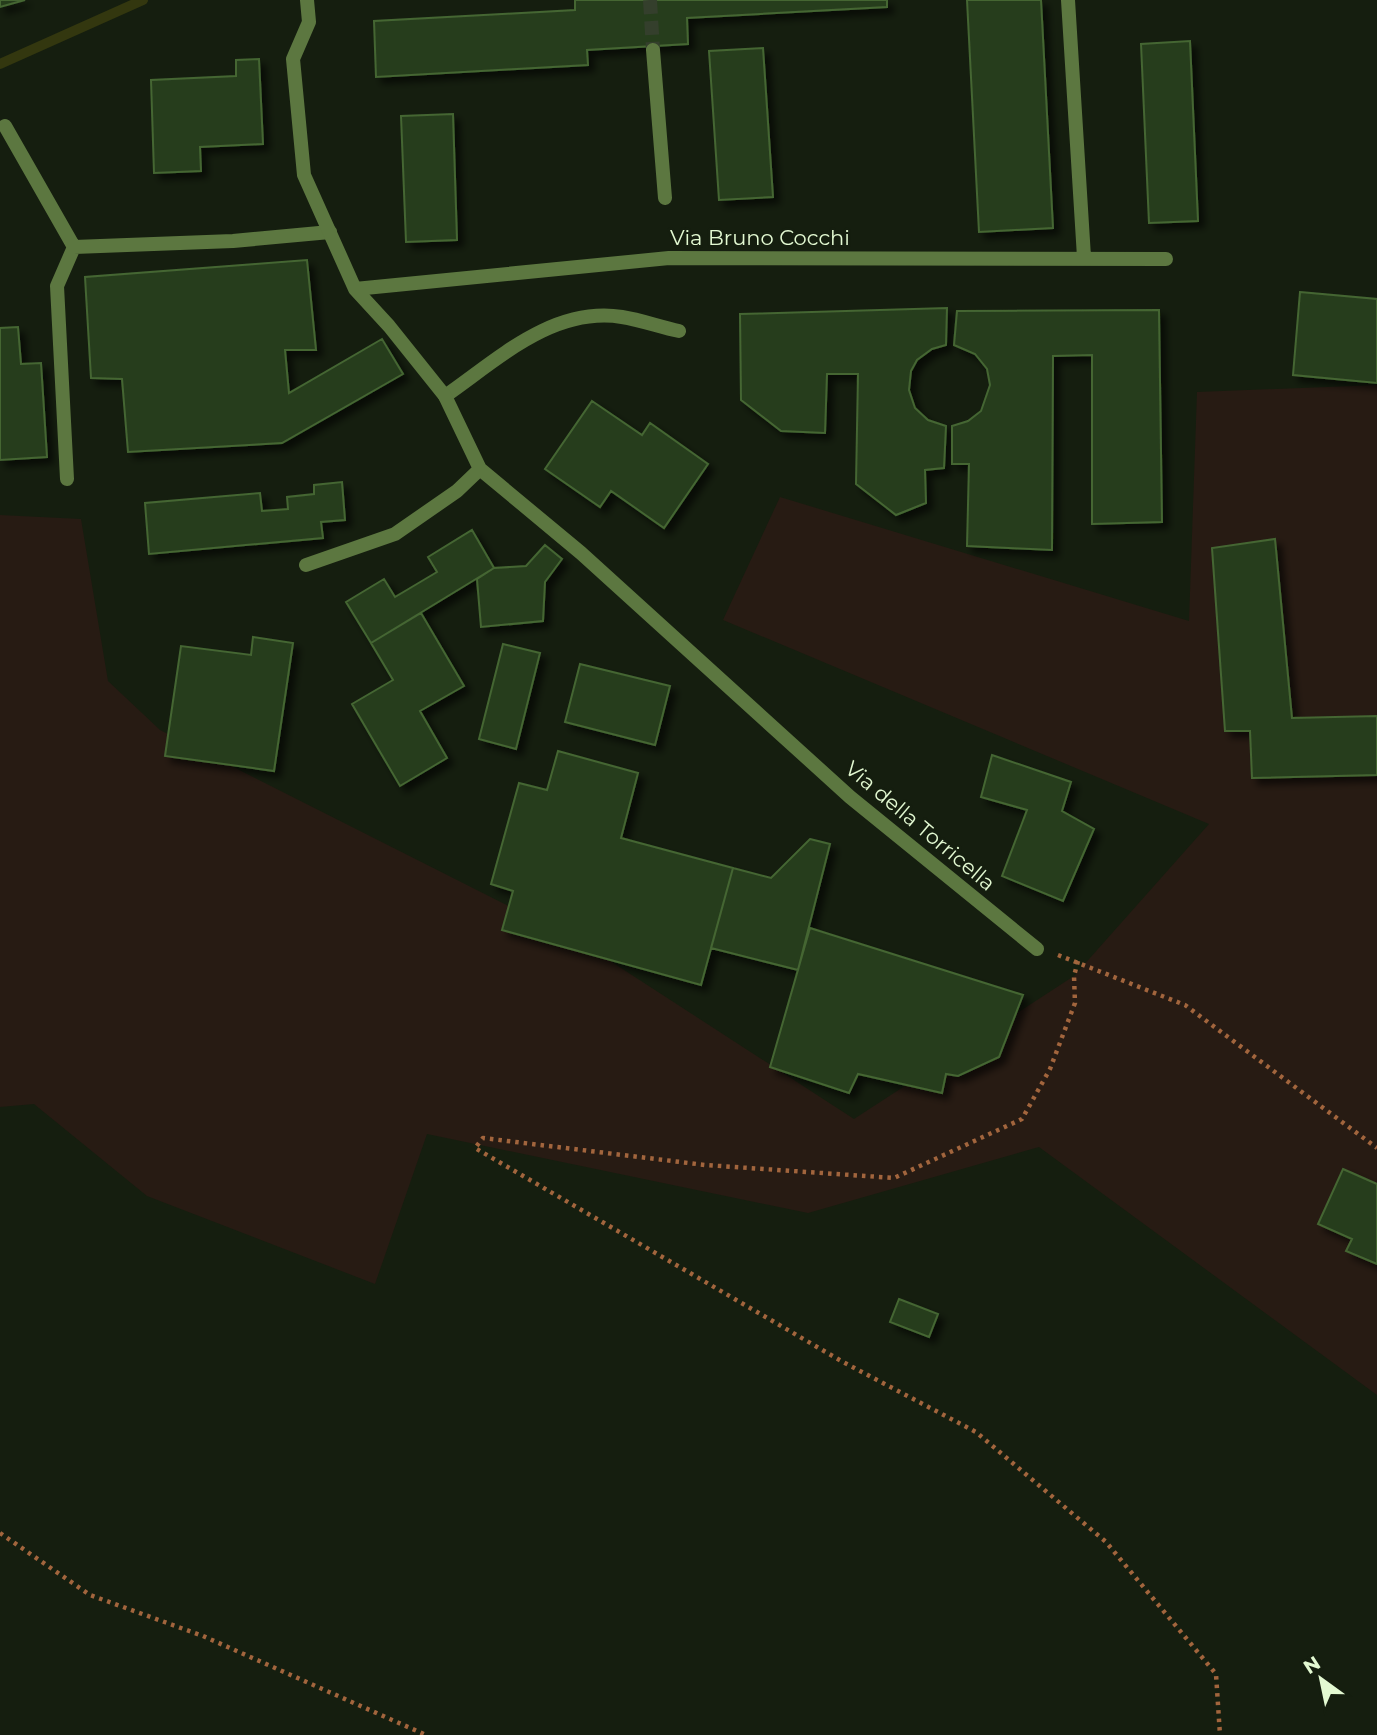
<svg xmlns="http://www.w3.org/2000/svg" width="1377" height="1735" viewBox="0 0 1377 1735" font-family="Montserrat,sans-serif">
<defs>
<filter id="shadow"><feDropShadow dx="6" dy="6" stdDeviation="3.5" flood-color="#0009"/></filter>
</defs>
<rect width="100%" height="100%" fill="#151e0f"/>
<!-- green -->
<path fill="#271b13" d="M1377 385V1395L1039 1147 808 1213 427 1134 375 1284 147 1196 34 1104 0 1107V515L81 519 108 681 160 730 584 944 854 1119 1074 976 1209 824 723 620 780 497 1189 621 1197 392Z"/>
<g fill="none" stroke-linecap="round" stroke-linejoin="round">
<!-- stream -->
<path stroke="#33370f" stroke-width="10" d="M0 64 143 0"/>
</g>
<!-- building -->
<path fill="#283d1e" stroke="#463" stroke-width="2" filter="url(#shadow)" d="M0 0H25L0 7Z
M575 0H887V7L687 18 688 44 587 50 588 65 376 77 374 21 575 10Z
M967 0H1041L1053 228 979 232Z
M1190 41 1198 221 1149 223 1141 44Z
M763 48 773 197 719 200 709 51Z
M259 59 263 144 200 147 201 171 154 173 151 80 236 76V60Z
M453 114 457 240 406 242 401 116Z
M307 260 316 350H285L289 393 382 339 403 374 282 443 128 452 122 379 91 378 85 277Z
M1300 292 1377 299V383L1293 375Z
M947 308 946 345 932 349 917 360 911 371 909 390 915 408 928 420 946 426 944 468 925 470 926 503 896 515 856 484 858 374H827L825 433 781 431 741 400 740 314Z
M1159 310 1162 522 1092 524V355L1053 356 1052 550 967 546 969 464H952V426L968 421 981 411 990 385 987 369 975 354 954 345 957 311Z
M18 327 21 364 41 363 47 457 0 460V328Z
M592 401 642 435 650 423 708 464 664 528 611 491 600 507 545 469Z
M342 482 345 520 321 522 323 538 149 554 145 503 260 493 262 511 288 509 287 497 314 494V485Z
M472 530 494 568 371 643 346 602 384 579 395 597 437 572 428 557Z
M1275 539 1292 718 1377 716V775L1252 778 1250 731H1225L1212 548Z
M545 545 562 559 545 582 543 621 481 627 477 579 494 568 526 566Z
M421 613 464 686 420 711 447 758 400 786 352 704 393 680 371 643Z
M253 637 293 643 274 771 165 756 181 646 251 655Z
M503 644 540 653 516 749 479 739Z
M580 664 670 686 655 745 565 722Z
M558 751 638 773 621 838 733 868 701 985 502 930 513 891 491 884 519 783 547 790Z
M992 755 1071 782 1062 811 1094 829 1063 901 1002 876 1027 810 981 797Z
M810 839 830 844 798 970 711 948 733 868 771 878Z
M810 928 1023 995 999 1057 958 1076 946 1074 942 1093 858 1074 849 1093 770 1067Z
M1343 1169 1377 1184V1264L1346 1251 1352 1239 1318 1224Z
M899 1299 938 1314 929 1337 890 1322Z"/>
<g fill="none" stroke-linecap="round" stroke-linejoin="round">
<!-- street-tunnel -->
<path stroke="#343f2c" stroke-width="14" stroke-dasharray="14 7" stroke-linecap="butt" d="M650 0 653 50"/>
<!-- path -->
<path stroke="#a2653d" stroke-width="4.5" stroke-dasharray="3.5 5" stroke-linecap="butt" d="M1058 955 1185 1005 1377 1148
M1078 961 1074 976 1075 1003 1050 1069 1022 1119 894 1178 705 1165 483 1138 475 1148 843 1362 976 1432 1106 1542 1216 1674 1220 1735
M0 1533 90 1595 203 1636 426 1735"/>
<!-- lane -->
<path stroke="#5c7740" stroke-width="14" d="M5 126 74 247
M445 396C497 360 553 306 622 317 641 320 660 327 679 331
M67 479 57 286 74 247 233 241 330 232"/>
<!-- street -->
<path stroke="#5c7740" stroke-width="14" d="M307 0 309 22 293 59 304 175 355 289 389 326 445 396 480 469 581 553 850 797 1037 949
M1068 0 1084 257
M653 50 665 198
M355 289 669 258 1166 259
M306 565 395 534 457 491 480 469"/>
</g>
<g text-anchor="middle" stroke-width="5" stroke-linejoin="round" paint-order="stroke">
<!-- street labels -->
<g font-size="21" fill="#e3f9d2" stroke="#151e0f">
<text x="760" y="245">Via Bruno Cocchi</text>
<text transform="translate(920 826) rotate(40)" y="7">Via della Torricella</text>
</g>
</g>
<!-- north arrow -->
<g transform="translate(1321 1679) rotate(327)" stroke="#151e0f" stroke-width="5" paint-order="stroke">
<path d="M0-5L12 26L0 18L-12 26Z" fill="#e3f9d2"/>
<text y="-10" font-size="19" font-weight="bold" text-anchor="middle" fill="#e3f9d2">N</text>
</g>
</svg>
